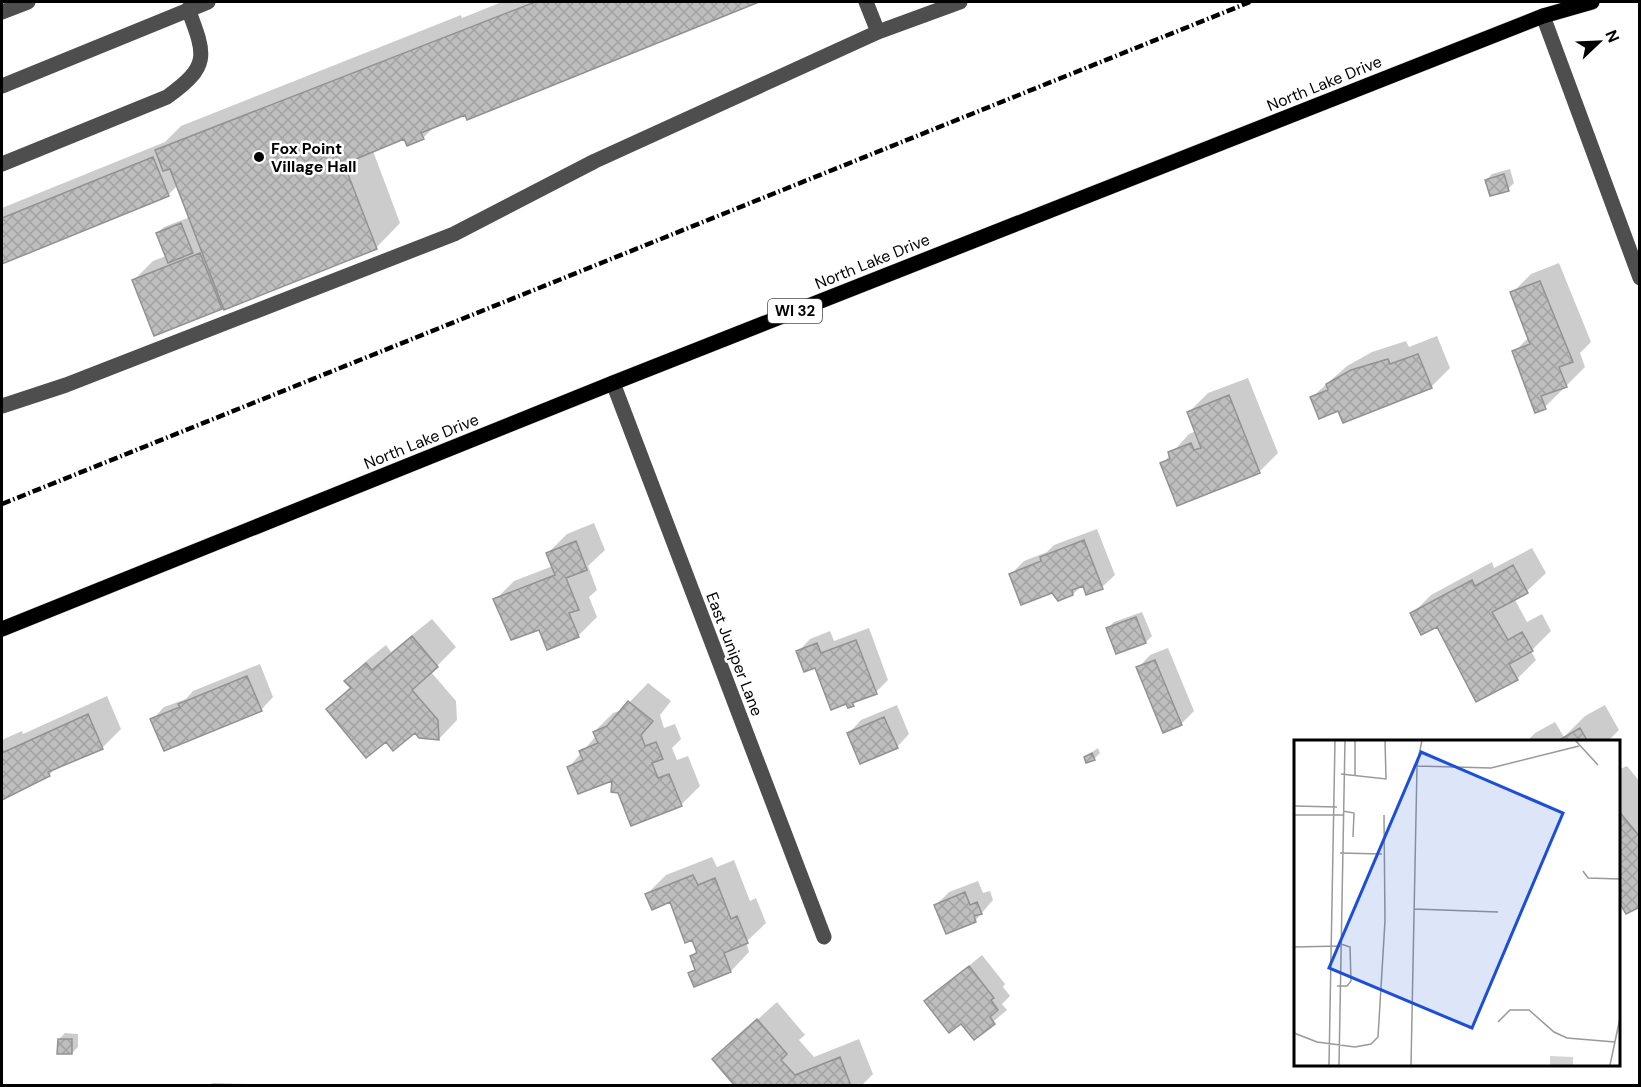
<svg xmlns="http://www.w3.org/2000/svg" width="1641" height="1087" viewBox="0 0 1641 1087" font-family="'DM Sans',sans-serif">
<defs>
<pattern id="building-cross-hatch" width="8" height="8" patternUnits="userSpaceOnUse" patternTransform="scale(1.5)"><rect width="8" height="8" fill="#bebebe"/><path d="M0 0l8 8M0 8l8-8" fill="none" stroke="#a2a2a2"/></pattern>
</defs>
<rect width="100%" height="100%" fill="#fff"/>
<!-- shadow -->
<path fill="#0003" d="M502 2H755L467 118 465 113 436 125 423 138 405 137 373 151 400 223 376 248 221 308 134 280 153 261 166 256 158 233 164 227 190 217 178 185 168 195 2 262V208L165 142 181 126 461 15 462 18Z
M1510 169 1514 183 1508 189 1486 180 1492 174Z
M1559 263 1591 342 1580 353 1585 367 1545 407 1514 352 1529 337 1512 293 1531 274Z
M1437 336 1450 368 1431 387 1339 409 1312 397 1347 366 1372 352 1406 341 1409 347Z
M1248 378 1278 453 1259 472 1162 464 1189 434 1196 431 1189 412 1208 393Z
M594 523 605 550 588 566 597 590 589 597 597 617 578 636 540 628 495 600 514 581 553 566 548 553 567 534Z
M1097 529 1115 575 1102 587 1084 584 1073 594 1053 591 1011 574 1024 561 1047 552 1054 545Z
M1532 548 1546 573 1527 591 1514 598 1527 622 1542 614 1551 631 1531 651 1536 660 1517 679 1437 625 1412 614 1431 595 1492 562 1494 568Z
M1142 612 1152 636 1146 642 1117 653 1108 628 1114 622Z
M432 619 456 647 431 672 456 701 457 720 439 739 415 731 387 740 328 709 351 686 347 681 365 662 386 645 391 652Z
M869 628 888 680 876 692 859 698 853 705 816 666 798 652 810 639 830 631 834 641Z
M1168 648 1194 711 1181 724 1138 668 1150 655Z
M260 664 273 697 261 710 152 720 164 707 186 699 193 691Z
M648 683 671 701 660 715 664 728 675 724 681 739 672 748 677 760 688 756 700 786 681 805 614 778 569 767 596 736 594 732 613 713 622 710Z
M107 696 121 729 102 748 58 766 49 775 2 798V741L4 739 22 731 23 734Z
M897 705 909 734 897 747 849 733 861 720Z
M1605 705 1619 730 1607 742H1526L1535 733 1555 722 1564 737 1585 716Z
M1098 748 1100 753 1094 759 1085 757Z
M1627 766 1640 782V905L1618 894 1622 890 1618 883V770Z
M712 857 717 867 734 860 750 901 756 898 766 923 746 942 749 952 731 971 695 985 690 973 696 968 692 956 697 950 671 900 647 894 666 875Z
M978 881 983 893 990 891 993 900 975 921 936 905 949 892Z
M982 955 1005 984 1003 987 1010 996 1002 1004 1007 1010 974 1038 961 1022 926 1001Z
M777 1002 805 1035 799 1040 814 1057 859 1039 873 1074 861 1086H737L714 1059Z
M65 1033 78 1034V1047L72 1053 59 1039Z
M212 1083 248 1084V1086H209Z"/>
<!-- building -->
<path fill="url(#building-cross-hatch)" stroke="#929292" stroke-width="1.5" d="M535 2H759L467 120 465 115 421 133 424 139 407 146 404 139 344 164 377 249 224 310 170 169 163 171 155 150Z
M153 157 169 196 2 264V218Z
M1504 174 1509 191 1490 196 1485 180Z
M181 223 193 253 168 263 156 233Z
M200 253 222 309 154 336 132 280Z
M1540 281 1573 362 1559 367 1567 387 1541 396 1546 409 1535 413 1512 351 1530 344 1510 292Z
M1418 354 1432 388 1343 423 1338 411 1319 419 1310 397 1328 390 1326 384 1351 370 1388 359 1390 364Z
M1229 395 1260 473 1177 506 1160 463 1170 459 1168 452 1191 443 1194 450 1201 448 1187 412Z
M1084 540 1103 589 1086 595 1083 586 1072 590 1073 595 1058 601 1052 593 1021 605 1009 574 1041 561 1040 557Z
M576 541 587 570 566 578 579 610 569 613 579 637 547 650 539 630 511 640 493 599 555 575 546 553Z
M1513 565 1528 593 1492 612 1508 640 1522 632 1533 651 1509 664 1518 680 1476 702 1437 627 1421 635 1410 613 1472 580 1475 586Z
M1136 617 1146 643 1116 654 1106 628Z
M412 636 438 667 412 690 438 720 439 740 419 738 415 733 393 751 386 742 366 758 326 709 351 688 344 681 366 663 372 670Z
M856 640 877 694 852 703 854 706 848 708 846 704 831 710 815 668 804 672 796 651 817 643 821 653Z
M1155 660 1182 725 1163 733 1136 667Z
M247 676 262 711 164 751 150 719 180 707 178 704Z
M628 701 653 721 641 735 645 746 656 742 663 759 652 763 658 778 669 774 682 806 631 826 618 793 611 792 612 781 578 794 567 767 583 760 579 751 598 743 593 732 607 726Z
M88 714 103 749 48 772 50 776 2 800V750L4 752Z
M884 717 898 748 860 764 847 733Z
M1580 728 1588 742H1560L1559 740Z
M1092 753 1095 760 1086 763 1084 757Z
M1618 810 1640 837V907L1626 914 1618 900V893L1622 891 1618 886Z
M693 875 698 885 715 878 731 919 737 916 748 943 724 953 731 972 694 987 688 973 695 970 690 956 697 953 692 940 685 943 670 902 652 910 645 894Z
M965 892 970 905 977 902 982 914 974 916 976 922 946 934 934 905Z
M969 966 994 998 991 1000 998 1010 990 1017 995 1024 974 1040 961 1024 949 1033 924 1001Z
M757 1019 787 1054 781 1060 795 1075 840 1057 851 1086H735L712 1059Z
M58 1039H72V1054H57Z"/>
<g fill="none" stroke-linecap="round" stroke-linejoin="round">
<defs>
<path id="major" d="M2 629 613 383 1543 16 1592 2"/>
</defs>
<!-- major casing -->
<use href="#major" stroke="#dbdbdb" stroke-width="16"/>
<!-- minor -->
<path stroke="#4e4e4e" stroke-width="15" d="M866 2 878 32
M2 12 28 2
M1543 16 1640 278
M2 86 208 2
M2 164 167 97C210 66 206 56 188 9
M613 383 824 937
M2 406 66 385 454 234 595 161 878 32 960 2"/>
<!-- major -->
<use href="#major" stroke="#000" stroke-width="15"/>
<!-- rail -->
<path stroke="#000" stroke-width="4.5" stroke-dasharray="9 3 1.5 3" stroke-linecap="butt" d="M2 504 1250 2"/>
</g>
<!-- markers -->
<circle fill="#000" stroke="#fff" stroke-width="2" cx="259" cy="157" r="6"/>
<g text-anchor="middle" stroke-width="5" stroke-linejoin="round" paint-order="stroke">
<!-- shield labels -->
<rect fill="#fff" stroke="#4c4c4c" stroke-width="1.5" x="768" y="299" width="54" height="24" rx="4.5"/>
<g font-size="15" font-weight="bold" fill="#000">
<text x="795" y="316">WI 32</text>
</g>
<!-- street labels -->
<g font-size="16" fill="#000" stroke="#fff">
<text transform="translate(1324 83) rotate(-22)" y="6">North Lake Drive</text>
<text transform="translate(872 261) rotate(-22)" y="6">North Lake Drive</text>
<text transform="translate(421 441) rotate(-22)" y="6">North Lake Drive</text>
<text transform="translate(735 654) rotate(69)" y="6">East Juniper Lane</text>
</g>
<!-- poi labels -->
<g font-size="16" font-weight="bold" fill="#000" stroke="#fff" text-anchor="start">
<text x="271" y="154">Fox Point<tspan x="271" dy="18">Village Hall</tspan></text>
</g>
</g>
<!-- overview -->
<g transform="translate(1294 740)">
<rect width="326" height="326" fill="#fff"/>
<path d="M256 316 279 317V325H256Z" fill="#d5d5d5"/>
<path fill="none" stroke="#999" stroke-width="1.5" d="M61 0V35M281 0 304 25M123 26 197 28 285 6M47 34 92 39 91 0M0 66 43 67M49 71 60 73 59 97M0 75H49M46 113 88 114M289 131 294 138 326 139M120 169 204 172M0 207 47 206M43 246H53L57 241 56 207 47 204M204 282 216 270H235L260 292 273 298 321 302M0 293 23 302 61 307 77 304 84 297 91 181 90 75M35 325 41 0M45 325 51 0M117 325 123 26 128 0M316 325 326 278"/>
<path fill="#1d4ed8" fill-opacity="0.15" stroke="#1d4ed8" stroke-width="3" d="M127 12 269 73 178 288 35 228Z"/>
<rect width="326" height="326" fill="none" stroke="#000" stroke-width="3"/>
</g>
<!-- border -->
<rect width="1641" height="1087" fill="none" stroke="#000000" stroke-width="6"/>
<!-- north arrow -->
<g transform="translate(1599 42) rotate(67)" stroke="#ffffff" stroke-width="4.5" paint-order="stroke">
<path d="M0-4.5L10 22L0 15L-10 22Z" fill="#000000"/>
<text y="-9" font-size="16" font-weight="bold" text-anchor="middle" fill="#000000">N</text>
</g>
</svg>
